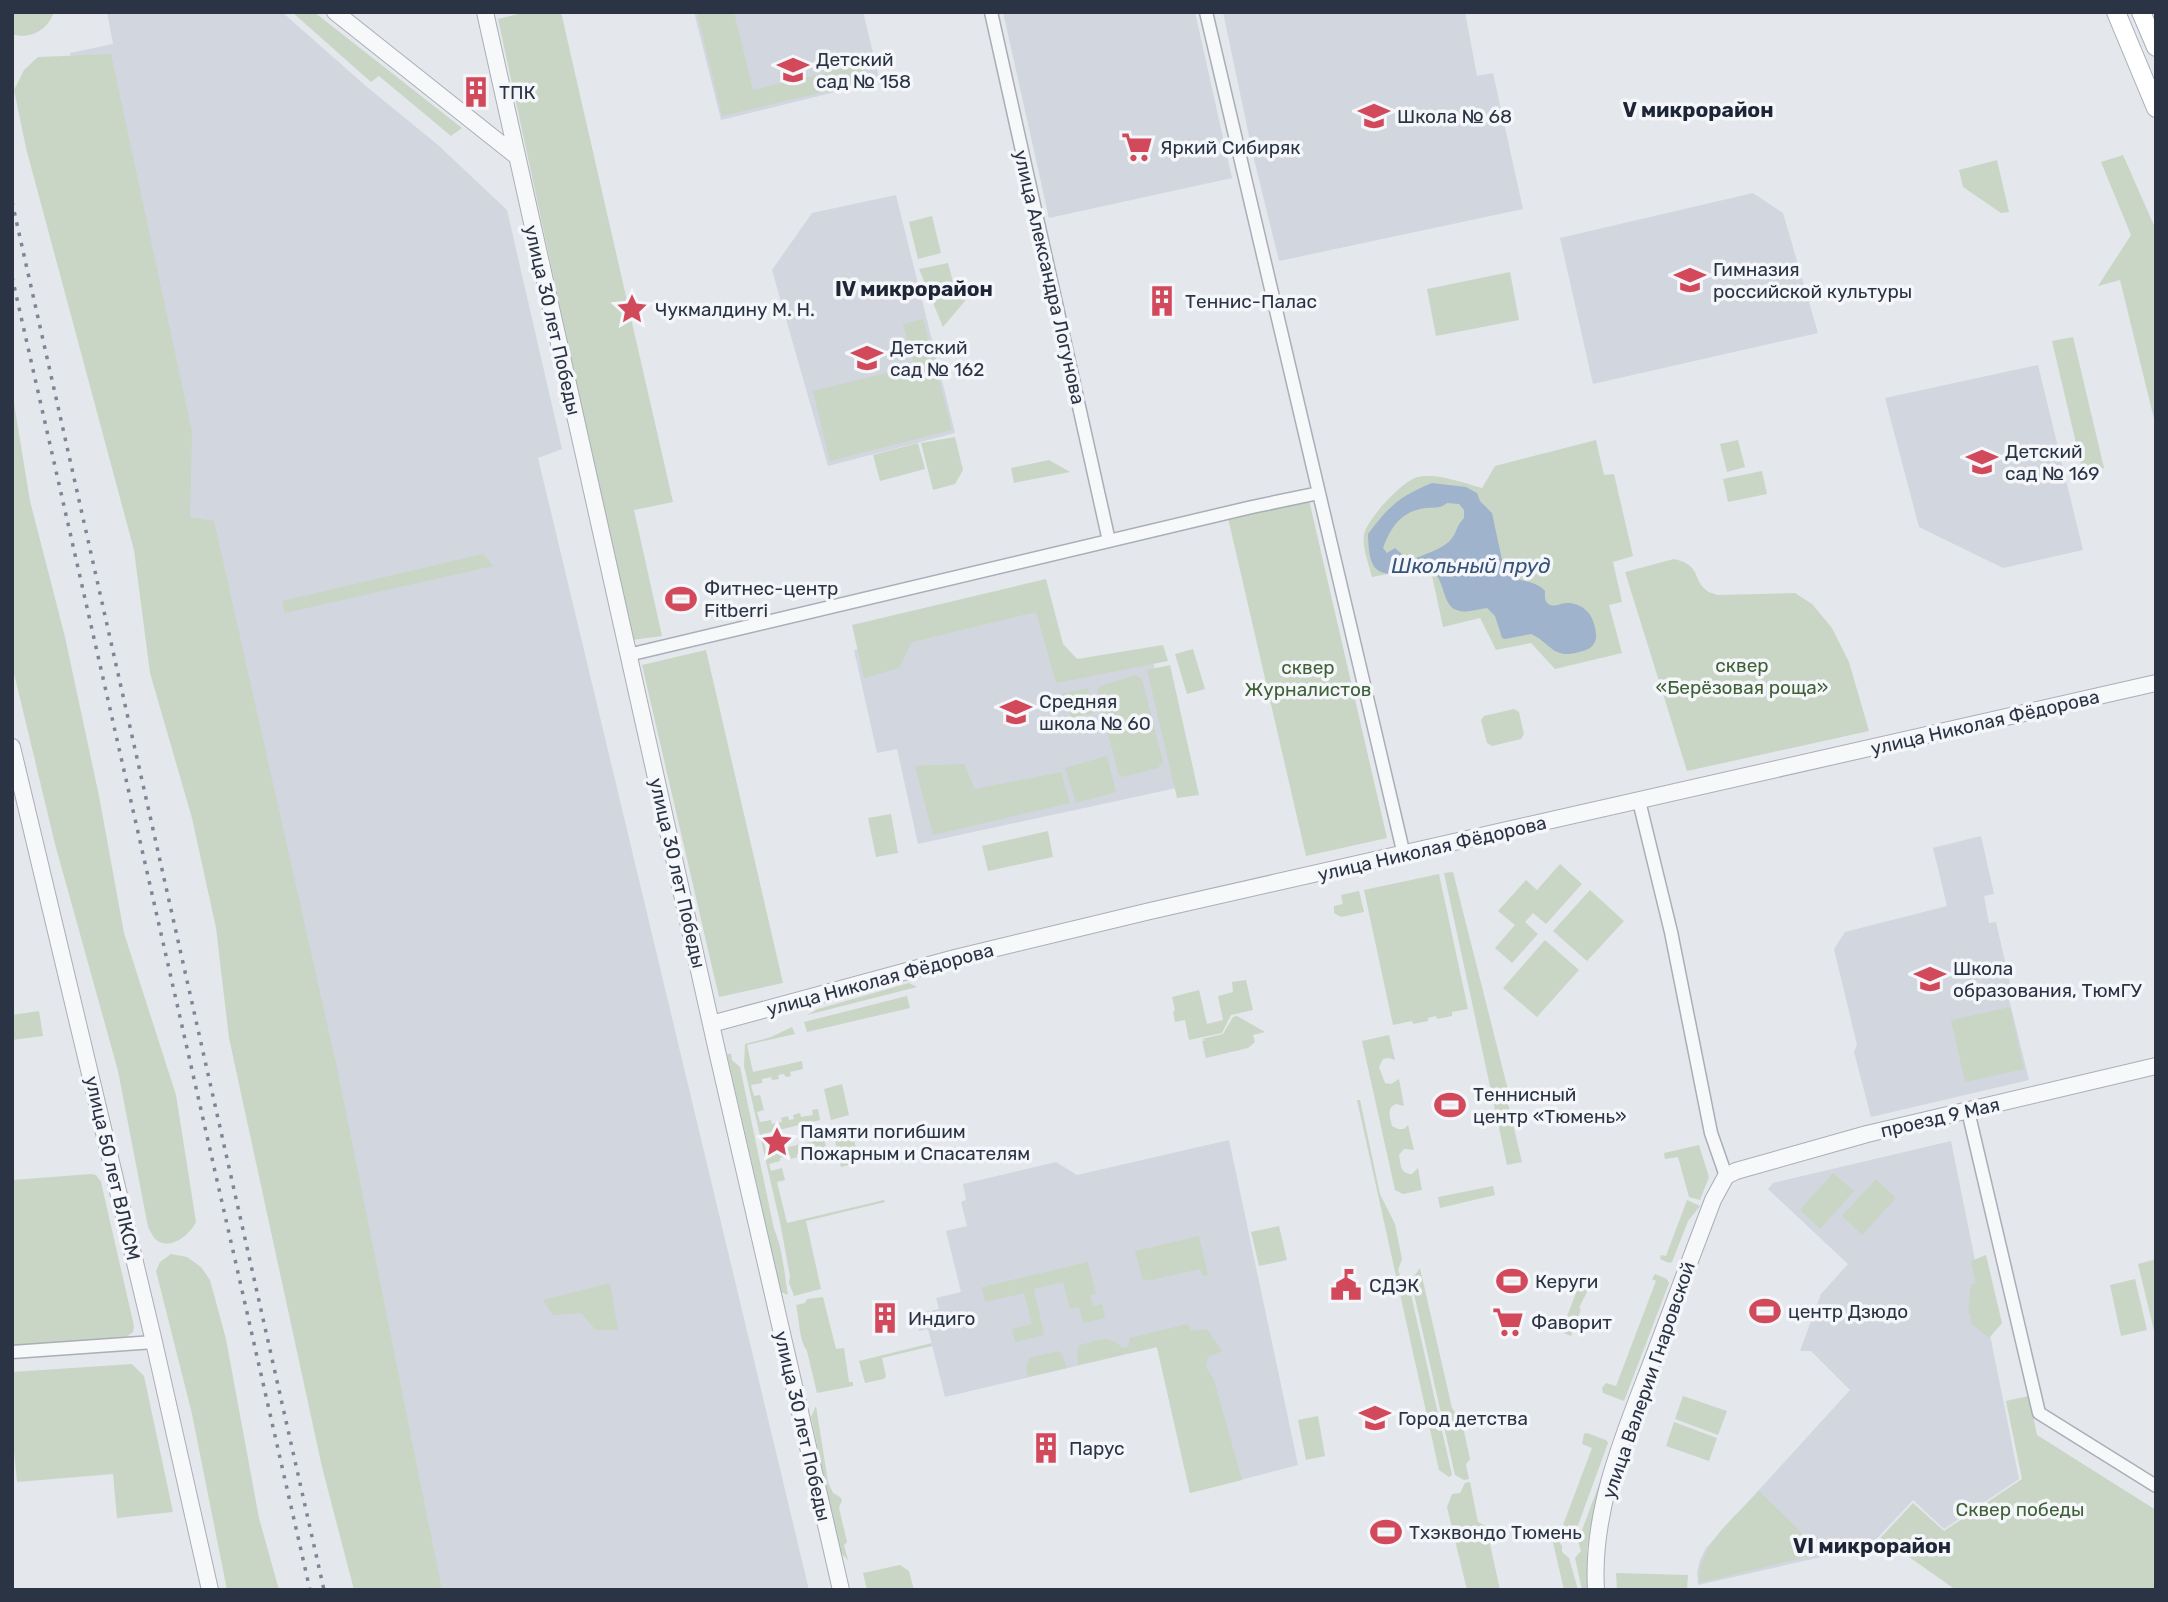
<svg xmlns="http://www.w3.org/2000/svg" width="2168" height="1602" viewBox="0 0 2168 1602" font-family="Rubik,sans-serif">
<rect width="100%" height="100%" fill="#e4e7ec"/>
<!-- built -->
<path fill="#d2d6de" d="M107 12H282L367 87 438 145 507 210 562 449 538 458 809 1590H427L337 1211 70 53 113 44Z
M694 12H863L880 81 721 120Z
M1003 12H1195L1232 178 1049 218Z
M1223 12H1465L1477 76 1493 73 1523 209 1279 261 1253 155Z
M1753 193 1783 213 1818 333 1593 384 1560 238Z
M896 195 955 433 828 466 772 270 812 213Z
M2038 365 2083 550 2003 568 1919 527 1885 398Z
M1044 608 1059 676 1152 656 1181 787 918 844 897 749 877 753 854 650Z
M1981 836 1994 894 1984 896 1989 923 1996 922 2012 992 2009 999 2029 1080 1871 1117 1854 1052 1857 1045 1834 949 1845 932 1947 906 1933 848Z
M1229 1140 1298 1465 1190 1493 1157 1347 945 1397 928 1329 919 1331 915 1314 939 1309 936 1298 961 1292 946 1231 967 1226 961 1202 966 1200 963 1184 1056 1162 1077 1175Z
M1951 1141 2019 1479 1944 1529 1913 1500 1870 1546 1698 1585 1697 1573 1700 1560 1706 1548 1850 1390 1811 1351H1800L1821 1294 1848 1264 1768 1189 1773 1183Z"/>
<!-- green -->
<path fill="#c9d6c5" d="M12 12H54C48 30 30 40 12 34Z
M292 12H314L462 128 451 136 379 76 371 82Z
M527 12H561L673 502 634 510 662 636 632 640 498 19Z
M697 12H734L753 90 862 64 866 82 722 116Z
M111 54 192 432 190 517 214 521 337 1068 442 1590H354L322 1467 229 1038 216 928 192 818 150 673 134 550 26 148 14 90 24 70 38 57Z
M2123 155 2156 230V427L2120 280 2098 286 2131 235 2101 162Z
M1997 160 2009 212 2001 213 1963 187 1959 170Z
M932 216 941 253 918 259 909 222Z
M948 263 954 286 967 283 970 295 943 327 919 269Z
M1510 272 1519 320 1436 336 1427 289Z
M923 319 952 430 830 461 813 391 914 366 903 324Z
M2073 337 2104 468 2083 473 2052 341Z
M12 391 30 501 65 637 99 796 124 933 176 1095 196 1222C190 1234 172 1250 158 1241 153 1238 151 1232 148 1227L118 1071 55 844 12 665Z
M955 437 963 470 955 484 933 490 921 443Z
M1596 440 1604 475 1614 474 1633 556 1613 562 1622 602 1609 605 1622 653 1555 669 1531 643 1496 650 1480 618 1443 627 1430 566 1372 577C1369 565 1362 547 1364 535 1366 520 1403 480 1418 477 1438 473 1463 483 1482 488L1495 466Z
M1738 440 1745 467 1727 472 1720 444Z
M918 443 925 469 880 481 873 455Z
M1049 460 1070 472 1014 483 1011 468Z
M1762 471 1767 494 1728 502 1723 479Z
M1309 500 1387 838 1306 856 1228 518Z
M483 554 493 566 285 613 282 601Z
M1674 559C1701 565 1692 578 1706 590 1709 593 1713 593 1717 595L1795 593 1812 604 1832 628 1849 662 1869 731 1687 771 1625 572Z
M1046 579 1063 644 1077 659 1163 645 1168 661 1056 683 1036 612 912 642 899 668 864 678 852 625Z
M1193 649 1205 689 1187 694 1175 654Z
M706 650 783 983 719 997 642 665Z
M1170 665 1199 795 1177 798 1147 670Z
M1136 675 1142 679 1163 762 1158 768 1122 777 1118 773 1097 690 1100 686Z
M1088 688 1094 713 1071 718 1063 693Z
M1514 709 1519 712 1524 734 1521 739 1492 746 1487 743 1481 720 1484 716Z
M1107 756 1116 792 1076 803 1065 768Z
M964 764 975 789 1061 772 1070 803 933 835 915 766Z
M891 814 898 853 876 857 868 818Z
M1048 831 1053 857 988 871 982 846Z
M1560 864 1582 884 1546 924 1533 913 1525 922 1538 934 1512 963 1495 948 1515 925 1498 911 1526 880 1537 890Z
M1453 872 1508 1090 1505 1091 1522 1162 1507 1165 1444 873Z
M1439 874 1468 1009 1452 1012V1016L1437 1019 1436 1016 1428 1018V1021L1413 1024 1412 1021 1393 1025 1364 890Z
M1590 890 1624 921 1587 961 1553 931Z
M1359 891 1364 912 1341 917 1334 913V906L1343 904 1341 895Z
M1545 940 1579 970 1537 1017 1503 988Z
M1246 980 1253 1010 1231 1015 1222 1033 1189 1040 1185 1020 1175 1022 1173 1012 1175 1010 1172 997 1199 990 1207 1024 1223 1020 1218 996 1233 992 1232 982Z
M909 983 917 987 807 1015 818 1009Z
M907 996 910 1008 807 1032 804 1022Z
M2010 1007 2024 1069 1965 1082 1951 1020Z
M39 1011 43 1036 12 1040V1015Z
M1237 1016 1265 1032 1253 1035 1255 1042 1248 1048 1206 1058 1202 1041 1206 1040 1202 1039 1223 1034 1233 1017Z
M792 1027 795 1034 747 1045 753 1072 802 1061 803 1069 790 1072 791 1076 786 1077 784 1074 778 1075 779 1079 772 1080 771 1077 762 1079V1083L751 1085 754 1096 760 1095 764 1110 757 1112 760 1122 771 1120 772 1124 782 1122 781 1118 788 1116 789 1120 794 1119 793 1115 800 1113 801 1117 813 1115 812 1110 818 1109 820 1120 762 1134 766 1152 824 1139 827 1150 822 1152 821 1148 809 1151 810 1155 803 1156 802 1153 797 1154V1157L791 1159 790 1155 780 1158V1161L769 1164 771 1171 782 1168 785 1180 777 1182 787 1223 884 1200 885 1202 806 1221 821 1289 794 1296 789 1283 790 1277 781 1227 744 1066 745 1044 771 1037Z
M1389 1035 1395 1060 1389 1058 1383 1059 1379 1067 1385 1083 1391 1084 1399 1079 1404 1106 1396 1104C1386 1108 1390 1117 1392 1126L1398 1129H1404L1408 1125 1414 1150 1404 1149 1399 1155C1401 1165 1400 1174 1412 1174L1418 1168 1422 1190 1403 1194 1395 1190 1362 1041Z
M727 1054H731L732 1060 740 1067 774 1229C783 1249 784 1273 788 1295L781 1292 761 1205 758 1200V1190Z
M842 1084 849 1115 831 1120 824 1089Z
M1357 1100H1360L1380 1194 1395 1224 1402 1259 1398 1270 1401 1278 1409 1286 1452 1475 1449 1477 1439 1470Z
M852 1132 857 1152 850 1153 851 1157 858 1156 860 1162 841 1167 834 1136Z
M1699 1145 1709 1177 1700 1200 1689 1197 1678 1157 1665 1159 1664 1153Z
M1833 1173 1854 1191 1820 1229 1800 1210Z
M91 1174 96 1175 101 1182 134 1326 133 1332 125 1338 12 1347V1180Z
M1876 1179 1896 1198 1862 1235 1842 1216Z
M1493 1186 1495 1195 1440 1208 1438 1197Z
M1687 1200 1700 1206 1688 1221 1672 1262 1669 1263 1660 1259 1661 1255 1666 1256Z
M1279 1226 1287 1260 1259 1266 1251 1232Z
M1199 1236 1208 1275 1203 1276 1200 1269 1151 1280V1279L1143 1281 1135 1251Z
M171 1254 187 1257 201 1267 210 1280 226 1339 259 1518 279 1590H227L192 1414 156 1271 160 1262Z
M1986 1255 2002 1323 1989 1338 1971 1323V1316L1968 1313 1971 1285 1976 1283 1971 1261Z
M2156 1259V1339L2138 1264Z
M1088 1262 1096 1294 1090 1296 1093 1306 1102 1304 1105 1318 1083 1323 1079 1307 1070 1309 1063 1282 1034 1289 1044 1335 1015 1342 1012 1329 1032 1324 1024 1293 985 1302 982 1287Z
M1420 1268 1452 1408 1462 1422 1470 1459 1466 1464 1469 1479 1464 1480 1455 1475 1412 1285V1279Z
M1655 1274 1667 1279 1669 1283 1624 1401 1603 1393 1602 1388 1606 1383 1616 1386 1656 1281 1652 1279Z
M1582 1277 1590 1280 1591 1284 1579 1308 1581 1309 1571 1336 1561 1332Z
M2135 1279 2147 1330 2121 1336 2110 1285Z
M610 1283 618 1330H596L581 1313 553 1315 543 1300Z
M823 1297 836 1349 844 1348 849 1382H853V1386L817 1393 807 1351C798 1337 800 1321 796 1305L805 1303 807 1299Z
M1187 1324 1192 1331 1207 1329 1222 1351 1208 1357 1206 1367 1214 1380 1242 1480 1190 1493 1157 1347 1078 1365 1077 1350 1080 1345C1100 1340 1107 1334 1123 1348L1128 1347 1130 1338Z
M932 1343V1346L882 1358 886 1376 884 1379 865 1383 859 1361Z
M1058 1351 1062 1354 1067 1368 1028 1377 1026 1368 1029 1358Z
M132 1364 144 1376 173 1512 117 1518 113 1474 17 1482 12 1429V1372Z
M1683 1396 1727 1411 1718 1435 1675 1419Z
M2029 1396 2037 1435 2156 1510V1588L2148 1590H1956L1902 1552 1879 1555 1872 1547 1913 1503 1944 1531 2022 1479 2006 1401Z
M816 1406 828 1482 833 1493 840 1497 842 1500 839 1508 847 1542 844 1545 848 1560 840 1552 811 1417Z
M1318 1416 1325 1456 1306 1460 1298 1420Z
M1674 1422 1717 1438 1709 1461 1666 1446Z
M1587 1433 1606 1440 1608 1443 1573 1539 1563 1543 1559 1536 1592 1448 1582 1444 1584 1434Z
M1601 1479 1587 1549 1588 1590H1582L1575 1558 1581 1551 1578 1541Z
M1470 1482 1478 1522 1486 1526 1500 1590H1467L1447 1507 1452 1494 1460 1493 1465 1483Z
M1759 1491 1822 1553 1699 1583C1697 1546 1735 1517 1759 1491Z
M1551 1534 1554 1535 1562 1546V1552L1569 1558 1578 1590H1564Z
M900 1565 909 1571 914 1590H867L863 1573Z
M1616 1573 1688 1575 1687 1590H1617Z"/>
<!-- water -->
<path fill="#9fb4cc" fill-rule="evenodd" d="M1432 483 1466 487 1477 493 1480 501 1492 513 1504 569C1514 585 1533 577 1545 591 1545 597 1544 602 1550 605 1556 607 1561 603 1566 603 1579 602 1591 611 1594 624 1596 631 1598 639 1593 645 1590 649 1584 651 1579 652 1553 660 1551 643 1531 634L1505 639 1502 638 1495 616 1487 608C1478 609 1468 613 1460 611 1440 608 1447 577 1429 569 1424 566 1419 570 1414 571 1375 579 1369 571 1368 534 1389 506 1400 496 1432 483ZM1447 503 1459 504 1464 510V518C1456 526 1457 532 1452 538 1443 550 1423 554 1410 561L1395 548 1387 553 1383 548C1391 527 1401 511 1426 508 1435 507 1439 509 1447 503Z"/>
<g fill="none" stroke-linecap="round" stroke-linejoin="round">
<defs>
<path id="minor" d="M991 12 1109 541
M1206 12 1404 855
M628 655 1252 507 1319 493
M1639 801 1671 932 1711 1133 1726 1176
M1968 1111 2039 1413 2156 1486
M12 1352 154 1342"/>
<path id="tertiary" d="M335 12 515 155
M485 12 717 1051 841 1590
M12 747 154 1342 210 1590
M711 1024 955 958 1150 911 2156 683
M1596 1590C1591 1511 1624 1434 1652 1361 1672 1308 1692 1254 1713 1200L1726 1176 1736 1171 1867 1134 2156 1066"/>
<path id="secondary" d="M2116 12 2156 108
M2141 12 2156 47"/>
</defs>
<!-- minor casing -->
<use href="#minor" stroke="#a9aeb7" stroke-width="15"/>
<!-- tertiary casing -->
<use href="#tertiary" stroke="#a9aeb7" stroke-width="18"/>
<!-- secondary casing -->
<use href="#secondary" stroke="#a9aeb7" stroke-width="20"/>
<!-- minor -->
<use href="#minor" stroke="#f7f8fa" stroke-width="12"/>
<!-- tertiary -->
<use href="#tertiary" stroke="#f7f8fa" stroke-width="16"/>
<!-- secondary -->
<use href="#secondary" stroke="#fff" stroke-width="18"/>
<!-- rail -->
<path stroke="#7d8696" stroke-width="3.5" stroke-dasharray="3.5 7" stroke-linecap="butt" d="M12 202 324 1590
M12 277 310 1590"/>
</g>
<!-- icons -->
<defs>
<symbol id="school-bare" viewBox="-9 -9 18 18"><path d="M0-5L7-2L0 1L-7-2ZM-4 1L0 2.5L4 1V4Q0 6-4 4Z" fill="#d1495b" stroke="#f4f6f9" stroke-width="2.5" paint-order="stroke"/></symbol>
<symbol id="building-bare" viewBox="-9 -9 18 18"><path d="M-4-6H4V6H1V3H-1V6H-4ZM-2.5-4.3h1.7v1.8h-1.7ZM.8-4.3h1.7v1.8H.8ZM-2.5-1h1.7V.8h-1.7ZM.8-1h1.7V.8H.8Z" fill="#d1495b" stroke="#f4f6f9" stroke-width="2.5" paint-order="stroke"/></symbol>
<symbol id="supermarket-bare" viewBox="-9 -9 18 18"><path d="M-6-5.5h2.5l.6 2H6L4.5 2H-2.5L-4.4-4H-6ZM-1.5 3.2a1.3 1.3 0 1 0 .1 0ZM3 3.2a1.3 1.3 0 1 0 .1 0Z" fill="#d1495b" stroke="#f4f6f9" stroke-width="2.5" paint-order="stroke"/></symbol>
<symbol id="sight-bare" viewBox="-9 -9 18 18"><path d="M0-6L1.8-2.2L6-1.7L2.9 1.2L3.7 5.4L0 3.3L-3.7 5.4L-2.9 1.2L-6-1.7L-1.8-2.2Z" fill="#d1495b" stroke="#f4f6f9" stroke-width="2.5" paint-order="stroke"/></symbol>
<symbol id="stadium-bare" viewBox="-9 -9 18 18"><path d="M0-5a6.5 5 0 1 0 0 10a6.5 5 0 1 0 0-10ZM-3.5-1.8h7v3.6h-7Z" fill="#d1495b" stroke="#f4f6f9" stroke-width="2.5" paint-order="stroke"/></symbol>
<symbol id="university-bare" viewBox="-9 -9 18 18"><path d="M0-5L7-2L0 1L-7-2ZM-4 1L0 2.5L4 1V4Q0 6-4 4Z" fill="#d1495b" stroke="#f4f6f9" stroke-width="2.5" paint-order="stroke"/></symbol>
<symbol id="civic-bare" viewBox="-9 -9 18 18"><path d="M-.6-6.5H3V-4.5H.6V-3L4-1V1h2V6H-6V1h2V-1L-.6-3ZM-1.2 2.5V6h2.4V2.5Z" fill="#d1495b" stroke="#f4f6f9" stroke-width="2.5" paint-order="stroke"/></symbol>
</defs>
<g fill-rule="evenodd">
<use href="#school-bare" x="771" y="48" width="44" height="44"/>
<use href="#building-bare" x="454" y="70" width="44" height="44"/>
<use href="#school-bare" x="1352" y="94" width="44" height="44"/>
<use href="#supermarket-bare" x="1115" y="125" width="44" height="44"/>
<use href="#school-bare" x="1668" y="258" width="44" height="44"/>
<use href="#building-bare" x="1140" y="279" width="44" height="44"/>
<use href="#sight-bare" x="610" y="287" width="44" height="44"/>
<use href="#school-bare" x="845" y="336" width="44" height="44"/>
<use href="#school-bare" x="1960" y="440" width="44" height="44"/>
<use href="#stadium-bare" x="659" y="577" width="44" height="44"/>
<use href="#school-bare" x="994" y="690" width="44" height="44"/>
<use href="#university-bare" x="1908" y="957" width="44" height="44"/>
<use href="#stadium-bare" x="1428" y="1083" width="44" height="44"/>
<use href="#sight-bare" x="755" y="1120" width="44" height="44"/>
<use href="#stadium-bare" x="1490" y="1259" width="44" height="44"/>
<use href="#civic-bare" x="1324" y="1263" width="44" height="44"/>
<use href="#stadium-bare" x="1743" y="1289" width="44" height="44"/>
<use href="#building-bare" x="863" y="1296" width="44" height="44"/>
<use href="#supermarket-bare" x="1486" y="1300" width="44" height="44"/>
<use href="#school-bare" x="1353" y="1396" width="44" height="44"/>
<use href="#building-bare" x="1024" y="1426" width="44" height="44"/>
<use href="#stadium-bare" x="1364" y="1510" width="44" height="44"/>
</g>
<g text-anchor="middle" stroke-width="7" stroke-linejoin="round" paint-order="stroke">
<!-- poi labels -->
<g font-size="19" fill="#2b3445" stroke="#f4f6f9" text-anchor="start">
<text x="816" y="66">Детский<tspan x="816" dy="22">сад № 158</tspan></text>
<text x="499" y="99">ТПК</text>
<text x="1397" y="123">Школа № 68</text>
<text x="1160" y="154">Яркий Сибиряк</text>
<text x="1713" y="276">Гимназия<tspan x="1713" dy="22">российской культуры</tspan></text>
<text x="1185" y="308">Теннис-Палас</text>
<text x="655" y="316">Чукмалдину М. Н.</text>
<text x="890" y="354">Детский<tspan x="890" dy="22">сад № 162</tspan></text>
<text x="2005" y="458">Детский<tspan x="2005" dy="22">сад № 169</tspan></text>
<text x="704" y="595">Фитнес-центр<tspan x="704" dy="22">Fitberri</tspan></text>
<text x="1039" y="708">Средняя<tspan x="1039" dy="22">школа № 60</tspan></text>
<text x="1953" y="975">Школа<tspan x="1953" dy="22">образования, ТюмГУ</tspan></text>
<text x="1473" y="1101">Теннисный<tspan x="1473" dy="22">центр «Тюмень»</tspan></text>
<text x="800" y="1138">Памяти погибшим<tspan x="800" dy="22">Пожарным и Спасателям</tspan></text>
<text x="1535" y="1288">Керуги</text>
<text x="1369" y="1292">СДЭК</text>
<text x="1788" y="1318">центр Дзюдо</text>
<text x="908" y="1325">Индиго</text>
<text x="1531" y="1329">Фаворит</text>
<text x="1398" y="1425">Город детства</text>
<text x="1069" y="1455">Парус</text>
<text x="1409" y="1539">Тхэквондо Тюмень</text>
</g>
<!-- street labels -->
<g font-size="19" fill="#2b3445" stroke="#f4f6f9">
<text transform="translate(1050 277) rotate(77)" y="7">улица Александра Логунова</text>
<text transform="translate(553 320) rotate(77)" y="7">улица 30 лет Победы</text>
<text transform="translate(1985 722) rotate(-13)" y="7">улица Николая Фёдорова</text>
<text transform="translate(1432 848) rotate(-13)" y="7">улица Николая Фёдорова</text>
<text transform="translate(678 873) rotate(77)" y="7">улица 30 лет Победы</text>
<text transform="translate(880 979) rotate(-15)" y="7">улица Николая Фёдорова</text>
<text transform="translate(1940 1117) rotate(-13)" y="7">проезд 9 Мая</text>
<text transform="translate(113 1168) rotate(77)" y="7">улица 50 лет ВЛКСМ</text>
<text transform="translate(1648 1380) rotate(-71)" y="7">улица Валерии Гнаровской</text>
<text transform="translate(803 1426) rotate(77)" y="7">улица 30 лет Победы</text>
</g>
<!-- park labels -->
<g font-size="19" fill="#3f6138" stroke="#f4f6f9">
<text x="1742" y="672">сквер<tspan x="1742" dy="22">«Берёзовая роща»</tspan></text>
<text x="1308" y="674">сквер<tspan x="1308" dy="22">Журналистов</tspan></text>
<text x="2020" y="1516">Сквер победы</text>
</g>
<!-- neighbourhood labels -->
<g font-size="21" font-weight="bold" fill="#1d2536" stroke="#f4f6f9">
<text x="1698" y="117">V микрорайон</text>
<text x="914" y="296">IV микрорайон</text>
<text x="1872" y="1553">VI микрорайон</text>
</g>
<!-- water labels -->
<g font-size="21" font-style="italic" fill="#34527a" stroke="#f4f6f9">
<text x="1471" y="573">Школьный пруд</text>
</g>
</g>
<!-- border -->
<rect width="2168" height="1602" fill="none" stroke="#2b3445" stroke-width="28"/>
</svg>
